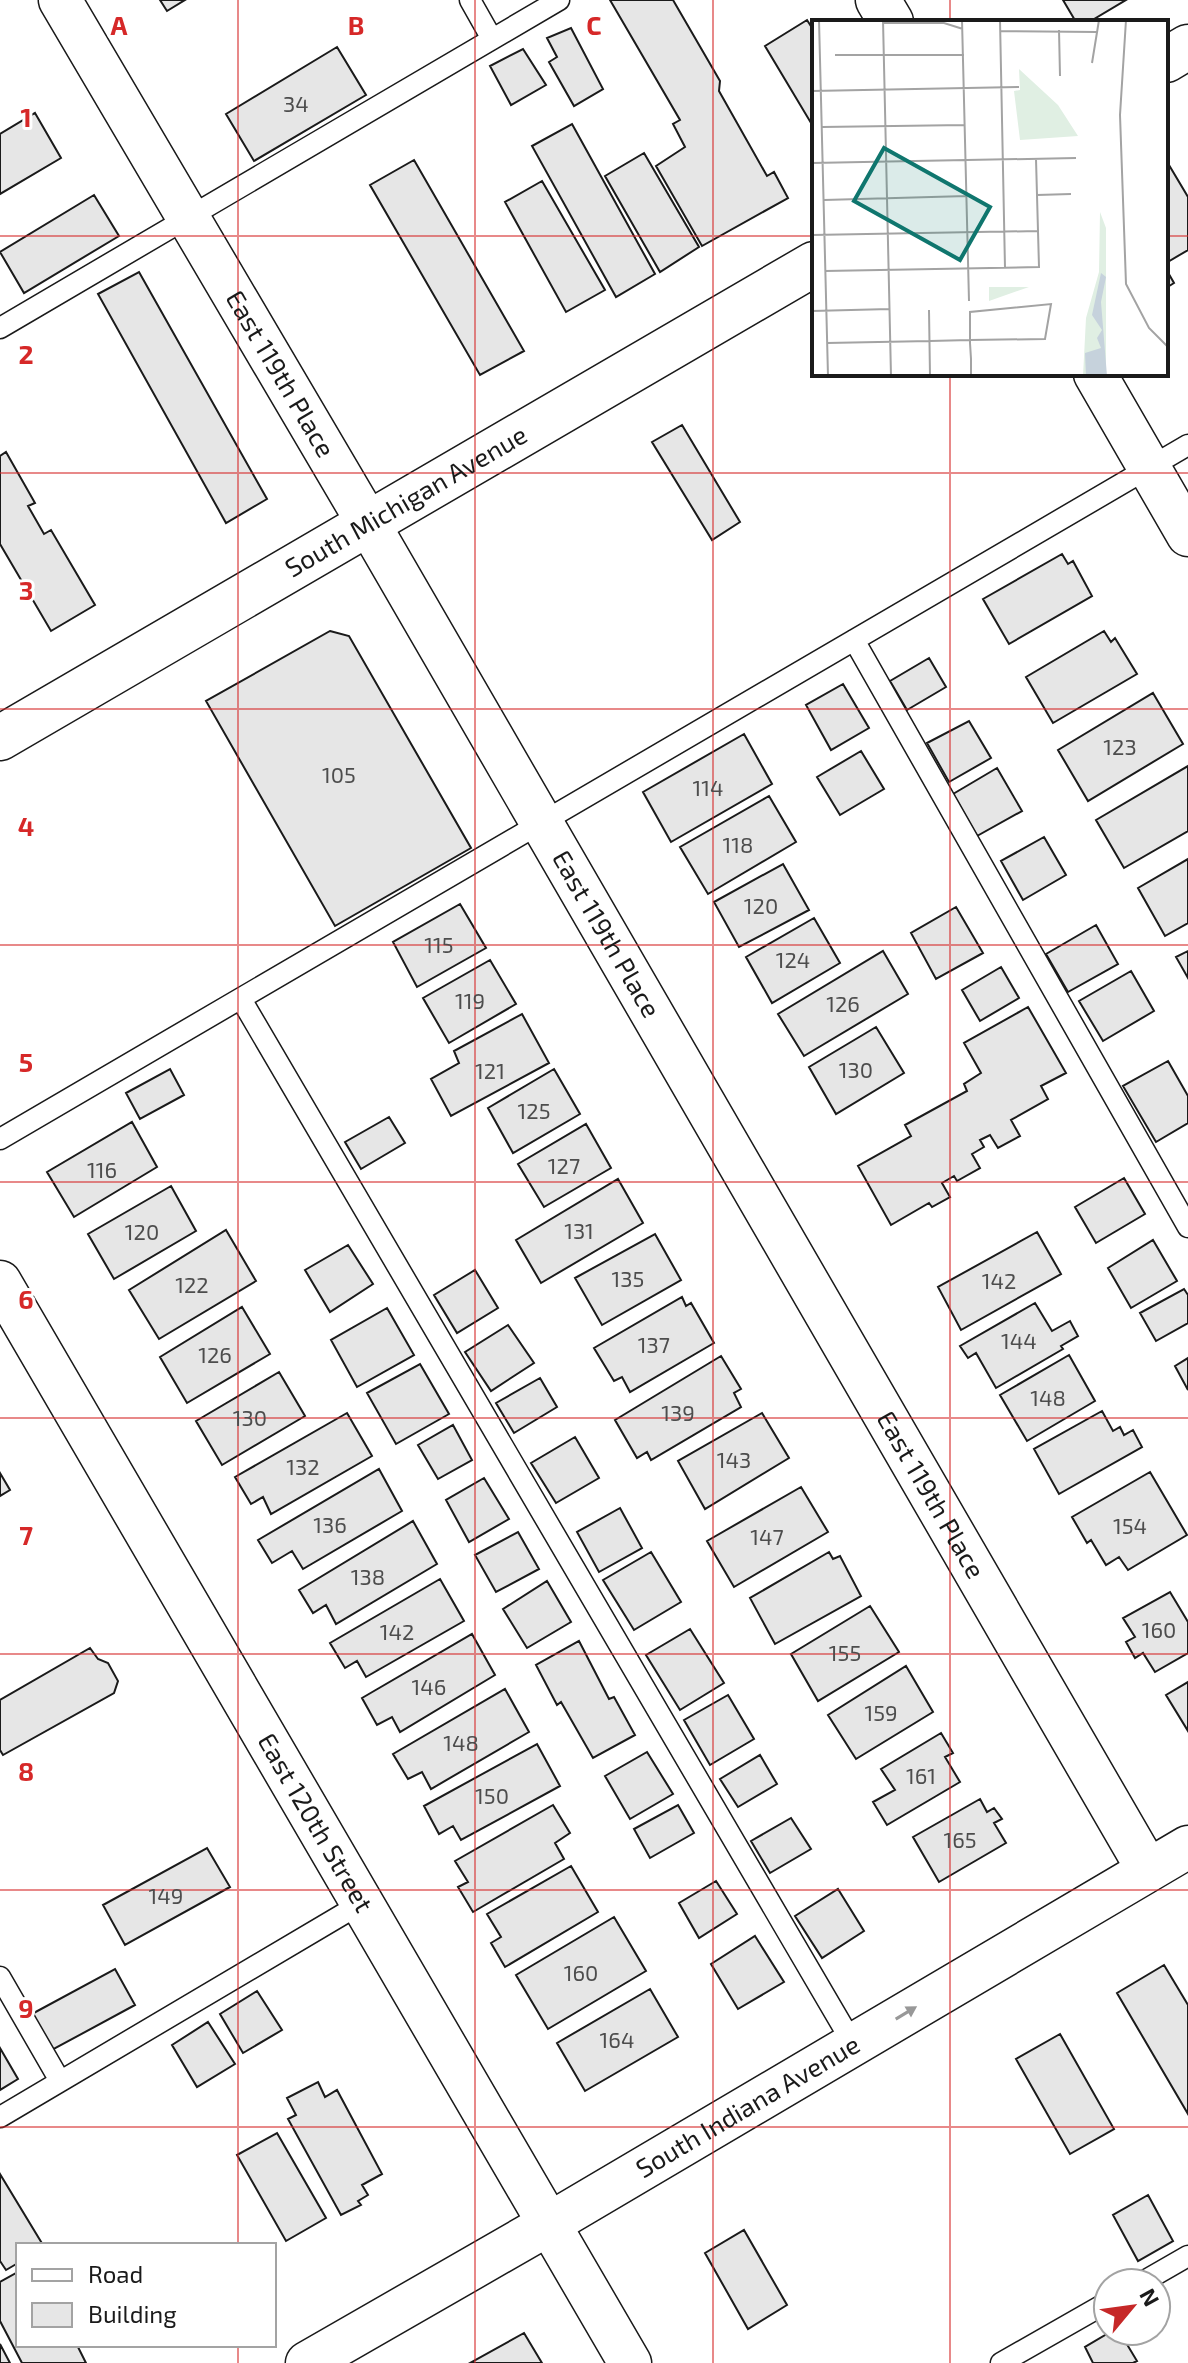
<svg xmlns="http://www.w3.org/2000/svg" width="1188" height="2363" viewBox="0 0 1188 2363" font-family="'Exo 2',sans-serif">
<rect width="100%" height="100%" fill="#fff"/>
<!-- building -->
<path fill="#e6e6e6" stroke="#1a1a1a" stroke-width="2" d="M160 0H185L167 11Z
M610 0H673L720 81 719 91 767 176 774 172 788 198 702 246 656 166 685 147 673 124 680 120Z
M1063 0H1126L1089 22H1076Z
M807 20 814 31V128L765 46Z
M571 28 603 89 574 106 549 62 557 57 547 38Z
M337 47 366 95 254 161 226 114Z
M523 49 546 85 511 105 490 66Z
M35 113 61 158 0 194V134Z
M572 124 655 274 616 297 532 146Z
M644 153 699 247 660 272 605 176Z
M414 160 524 351 480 375 370 185Z
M1166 160 1188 197V250L1166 263Z
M542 181 605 290 566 312 505 202Z
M94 195 119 236 24 293 0 252Z
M1166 269 1174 283 1166 288Z
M139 272 267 499 226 523 98 294Z
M682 425 740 522 712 540 652 442Z
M6 452 35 503 28 506 44 534 51 530 95 605 51 631 0 544V456Z
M1062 554 1068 564 1073 561 1092 596 1009 644 983 599Z
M330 631 349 636 471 848 335 926 206 701Z
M1104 631 1111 642 1115 638 1137 674 1053 723 1026 677Z
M929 658 946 687 907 710 890 681Z
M843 684 869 728 831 750 806 705Z
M1153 693 1183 744 1088 801 1058 750Z
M969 721 991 758 949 782 927 743Z
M744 734 772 784 671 842 643 792Z
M861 751 884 789 840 815 817 777Z
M1188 766V831L1124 868 1096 820Z
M997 768 1022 811 977 836 953 794Z
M769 796 796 842 708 894 680 847Z
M1044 837 1066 875 1023 900 1001 861Z
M1188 859V923L1165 936 1138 888Z
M783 864 809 910 739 947 714 902Z
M460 904 486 948 417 987 393 942Z
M956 907 983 953 936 979 911 933Z
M814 918 840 963 772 1003 746 957Z
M1096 925 1118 964 1068 992 1046 954Z
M883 951 908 994 804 1056 778 1014Z
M1188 951V978L1176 957Z
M490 960 516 1004 449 1043 423 998Z
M1001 967 1019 998 980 1021 962 990Z
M1131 971 1154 1011 1103 1041 1079 1001Z
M1028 1007 1066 1073 1041 1086 1048 1099 1011 1120 1020 1136 998 1148 990 1135 980 1140 984 1147 972 1154 980 1168 957 1181 954 1176 942 1183 950 1197 932 1207 929 1203 891 1225 858 1166 911 1136 905 1125 967 1091 964 1084 981 1073 964 1043Z
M522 1014 549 1063 451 1116 431 1079 459 1063 454 1051Z
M876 1027 904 1073 836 1114 809 1067Z
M1168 1061 1188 1096V1123L1156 1142 1123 1086Z
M170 1069 184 1095 140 1119 126 1093Z
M554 1069 580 1114 513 1153 488 1108Z
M389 1117 405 1143 361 1169 345 1142Z
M132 1122 157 1167 74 1217 47 1172Z
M586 1124 611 1168 544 1207 518 1164Z
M1124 1178 1145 1214 1096 1243 1075 1207Z
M618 1179 643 1223 541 1283 516 1240Z
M171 1186 196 1231 114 1279 88 1234Z
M226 1230 256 1281 159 1339 129 1290Z
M1037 1232 1061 1274 961 1330 938 1287Z
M655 1234 681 1280 602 1325 575 1278Z
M1153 1240 1177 1281 1131 1308 1108 1268Z
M348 1245 373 1284 330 1312 305 1270Z
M475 1270 498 1308 457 1333 434 1295Z
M1184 1289 1188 1295V1323L1156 1341 1140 1313Z
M682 1297 686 1306 691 1303 714 1343 630 1392 622 1377 614 1381 594 1348Z
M1035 1303 1052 1331 1070 1321 1078 1336 1061 1346 1063 1349 996 1388 976 1353 968 1358 960 1346Z
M242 1307 270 1354 187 1403 160 1357Z
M387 1308 414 1355 357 1387 331 1340Z
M508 1325 534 1363 491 1391 465 1352Z
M1069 1355 1095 1401 1027 1441 1000 1395Z
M721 1356 741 1389 734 1393 741 1407 651 1460 647 1452 637 1458 615 1420Z
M1188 1358V1390L1175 1366Z
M420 1364 449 1414 396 1444 367 1393Z
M279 1372 305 1416 222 1465 196 1421Z
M540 1378 557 1407 514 1433 496 1403Z
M1102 1411 1113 1431 1120 1427 1124 1435 1133 1430 1142 1447 1059 1494 1034 1449Z
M347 1413 372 1456 271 1514 263 1497 251 1504 235 1477Z
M762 1413 789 1458 705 1509 678 1461Z
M453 1425 472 1460 438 1479 418 1445Z
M575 1437 599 1478 556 1503 531 1463Z
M379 1469 402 1511 303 1569 292 1551 272 1563 258 1540Z
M1150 1472 1187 1535 1128 1570 1119 1557 1106 1565 1091 1540 1087 1543 1072 1517Z
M0 1473 10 1490 0 1496Z
M484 1478 509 1519 469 1542 446 1500Z
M801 1487 828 1532 734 1587 707 1541Z
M620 1508 642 1548 599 1572 577 1532Z
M413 1521 437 1564 336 1624 326 1605 313 1613 299 1590Z
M518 1532 539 1569 496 1592 475 1555Z
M651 1552 681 1602 634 1630 603 1580Z
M829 1552 833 1559 840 1556 861 1596 775 1644 750 1598Z
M440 1579 464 1621 366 1677 357 1661 345 1668 330 1643Z
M547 1581 571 1622 527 1648 503 1609Z
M1170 1592 1188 1622V1653L1155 1672 1143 1653 1135 1658 1126 1642 1135 1637 1123 1618Z
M870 1606 899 1652 818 1701 791 1654Z
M690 1629 724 1683 680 1710 646 1655Z
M472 1634 495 1675 400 1732 392 1717 377 1725 362 1698Z
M579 1641 609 1699 614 1697 635 1735 593 1758 561 1702 557 1705 536 1665Z
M90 1648 98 1659 108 1663 118 1681 114 1693 3 1755 0 1750V1700Z
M906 1666 933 1712 856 1759 828 1715Z
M1188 1682V1731L1166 1695Z
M505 1689 529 1732 431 1789 422 1772 408 1779 393 1754Z
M728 1695 754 1739 710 1765 684 1720Z
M941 1733 953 1753 945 1757 960 1782 887 1825 873 1802 895 1790 881 1769Z
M537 1744 560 1786 461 1840 453 1826 439 1834 424 1806Z
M647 1752 673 1794 630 1819 605 1776Z
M760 1755 777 1784 738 1807 720 1779Z
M980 1799 987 1812 994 1808 1002 1819 994 1823 1006 1843 939 1882 913 1837Z
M553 1805 570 1833 555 1843 564 1859 473 1912 458 1887 468 1882 455 1861Z
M678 1805 694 1833 650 1858 634 1829Z
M791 1818 811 1849 770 1873 751 1841Z
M207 1848 230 1887 125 1945 103 1905Z
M571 1866 598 1912 505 1967 491 1943 501 1937 487 1914Z
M716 1881 737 1914 699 1938 679 1903Z
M838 1889 864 1931 822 1958 795 1916Z
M614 1917 646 1971 548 2029 516 1975Z
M755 1936 784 1982 738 2009 711 1964Z
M1164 1965 1188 2005V2114L1117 1993Z
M115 1969 135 2005 50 2051 30 2015Z
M650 1989 678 2037 585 2091 557 2043Z
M257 1991 282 2030 243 2053 220 2014Z
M208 2022 235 2064 197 2087 172 2045Z
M1060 2034 1114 2129 1070 2154 1016 2059Z
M0 2048 18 2079 0 2090Z
M318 2082 325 2097 337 2090 382 2174 362 2185 368 2195 358 2201 361 2205 341 2215 288 2119 296 2115 287 2098Z
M277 2133 326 2218 286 2241 237 2155Z
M0 2174 43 2245H18V2263L6 2270 0 2261Z
M1148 2195 1173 2241 1138 2261 1113 2215Z
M744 2230 787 2305 748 2329 705 2253Z
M18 2272V2345H77L86 2363H22L0 2321V2282Z
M1112 2331H1119L1137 2361 1133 2363H1093L1085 2347Z
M524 2333 542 2363H470Z
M0 2344 10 2363H0Z"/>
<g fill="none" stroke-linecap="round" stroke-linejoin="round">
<defs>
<path id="lane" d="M470 0 492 39
M0 328 559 0
M854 640 1188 1227
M241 999 853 2044
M0 1139 1188 445
M0 1977 60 2081
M0 2117 362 1903
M1141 2283 1188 2256
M1001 2363 1108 2302"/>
<g id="street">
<path id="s1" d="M60 0 368 523 1148 1870"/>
<path d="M1095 374 1188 535"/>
<path id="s2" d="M0 1282 630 2363"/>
<path id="s3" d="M307 2363 549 2224 1188 1847"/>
</g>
<g id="secondary">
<path d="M878 0 891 22"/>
<path d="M1166 60 1188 47"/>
<path id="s4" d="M0 738 814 264"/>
</g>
</defs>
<!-- lane casing -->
<use href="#lane" stroke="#1a1a1a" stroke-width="23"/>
<!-- street casing -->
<use href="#street" stroke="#1a1a1a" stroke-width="45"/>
<!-- secondary casing -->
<use href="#secondary" stroke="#1a1a1a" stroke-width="47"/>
<!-- lane -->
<use href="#lane" stroke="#fff" stroke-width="20"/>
<!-- street -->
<use href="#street" stroke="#fff" stroke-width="42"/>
<!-- secondary -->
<use href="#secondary" stroke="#fff" stroke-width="44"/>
</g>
<!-- one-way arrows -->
<defs><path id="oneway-solid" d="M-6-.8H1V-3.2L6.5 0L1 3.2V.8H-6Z" transform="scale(2)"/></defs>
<use fill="#989898" href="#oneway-solid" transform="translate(906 2013) rotate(-31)"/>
<!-- grid -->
<path fill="none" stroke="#d62828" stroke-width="2" stroke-opacity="0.55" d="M238 0V2245M475 0V2363M713 0V2363M950 0V22M0 236H814M1166 236H1188M950 374V2363M0 473H1188M0 709H1188M0 945H1188M0 1182H1188M0 1418H1188M0 1654H1188M0 1890H1188M0 2127H1188M238 2345V2363"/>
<g text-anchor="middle" stroke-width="6" stroke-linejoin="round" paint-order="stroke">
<!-- number labels -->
<g font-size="22" fill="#4d4d4d">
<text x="296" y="112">34</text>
<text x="1120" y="755">123</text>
<text x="339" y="783">105</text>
<text x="708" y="796">114</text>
<text x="738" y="853">118</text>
<text x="761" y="914">120</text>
<text x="439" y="953">115</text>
<text x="793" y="968">124</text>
<text x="470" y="1009">119</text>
<text x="843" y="1012">126</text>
<text x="856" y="1078">130</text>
<text x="490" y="1079">121</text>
<text x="534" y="1119">125</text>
<text x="564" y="1174">127</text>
<text x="102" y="1178">116</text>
<text x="579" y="1239">131</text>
<text x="142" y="1240">120</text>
<text x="628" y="1287">135</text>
<text x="999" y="1289">142</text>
<text x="192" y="1293">122</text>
<text x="1019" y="1349">144</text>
<text x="654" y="1353">137</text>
<text x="215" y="1363">126</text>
<text x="1048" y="1406">148</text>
<text x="678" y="1421">139</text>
<text x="250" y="1426">130</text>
<text x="734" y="1468">143</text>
<text x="303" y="1475">132</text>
<text x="330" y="1533">136</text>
<text x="1130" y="1534">154</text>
<text x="767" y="1545">147</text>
<text x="368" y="1585">138</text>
<text x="1159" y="1638">160</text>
<text x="397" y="1640">142</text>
<text x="845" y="1661">155</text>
<text x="429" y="1695">146</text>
<text x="881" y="1721">159</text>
<text x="461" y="1751">148</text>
<text x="921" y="1784">161</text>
<text x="492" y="1804">150</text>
<text x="960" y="1848">165</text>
<text x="166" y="1904">149</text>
<text x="581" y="1981">160</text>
<text x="617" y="2048">164</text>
</g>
<!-- street labels -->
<g font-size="26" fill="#1a1a1a" stroke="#fff">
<text dy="9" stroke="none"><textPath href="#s1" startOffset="434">East 119th Place</textPath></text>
<text dy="9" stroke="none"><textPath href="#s4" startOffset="470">South Michigan Avenue</textPath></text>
<text dy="9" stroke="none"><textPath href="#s1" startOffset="1082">East 119th Place</textPath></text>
<text dy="9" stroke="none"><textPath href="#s1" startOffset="1730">East 119th Place</textPath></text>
<text dy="9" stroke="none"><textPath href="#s2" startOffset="626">East 120th Street</textPath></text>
<text dy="9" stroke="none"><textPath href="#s3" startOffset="510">South Indiana Avenue</textPath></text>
</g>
</g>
<!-- overview -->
<g transform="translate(812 20)">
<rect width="356" height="356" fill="#fff"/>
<path d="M207 49 246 85 266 116 208 120 202 71 208 70ZM288 192 294 208V356H271L274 298 287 252ZM177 267H217L177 281Z" fill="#e0efe3"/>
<path d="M289 253 294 257 289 282 295 356H274L273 333 289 328 285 318 290 310 280 295Z" fill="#c6d2dc"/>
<path fill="none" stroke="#a3a3a3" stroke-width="2" d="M7 0 16 356M71 0 79 356M150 0 157 281M188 0 193 248M314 0 308 95 314 264 337 308 356 327M71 3H132L151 9M247 10 248 56M188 11 285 12M23 35H152M280 43 287 0M0 71 207 67M10 107 153 105M0 143 264 138M225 175 259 174M12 180 155 176M0 215 226 211M13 251 227 247 224 139M117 290 118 356M0 291 78 289M15 323 118 321 158 320 233 319 239 284 158 292V323L159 339V356"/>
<path fill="#0f766e" fill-opacity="0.15" stroke="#0f766e" stroke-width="4" d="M72 128 178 187 148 240 42 181Z"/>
<rect width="356" height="356" fill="none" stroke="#1a1a1a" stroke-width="4"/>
</g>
<g font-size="26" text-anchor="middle" font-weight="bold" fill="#d62828" stroke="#fff" stroke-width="6" stroke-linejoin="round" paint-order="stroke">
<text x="119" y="35">A</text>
<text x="356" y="35">B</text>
<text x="594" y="35">C</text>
<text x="26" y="127">1</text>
<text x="26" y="364">2</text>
<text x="26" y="600">3</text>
<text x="26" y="836">4</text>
<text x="26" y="1072">5</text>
<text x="26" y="1309">6</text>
<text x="26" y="1545">7</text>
<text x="26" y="1781">8</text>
<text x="26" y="2018">9</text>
</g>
<!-- legend -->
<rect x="16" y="2243" width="260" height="104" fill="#ffffff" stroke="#a3a3a3" stroke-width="2"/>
<rect x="32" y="2269" width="40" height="12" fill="#ffffff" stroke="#a3a3a3" stroke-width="2"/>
<text x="88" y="2283" font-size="24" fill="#1a1a1a">Road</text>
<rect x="32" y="2303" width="40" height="24" fill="#e6e6e6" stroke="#a3a3a3" stroke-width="2"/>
<text x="88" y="2323" font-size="24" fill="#1a1a1a">Building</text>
<!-- north arrow -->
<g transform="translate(1132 2307) rotate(61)"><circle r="38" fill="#ffffff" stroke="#a3a3a3" stroke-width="2"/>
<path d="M0-6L14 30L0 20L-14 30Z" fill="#c62828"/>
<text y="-12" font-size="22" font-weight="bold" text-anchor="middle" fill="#1a1a1a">N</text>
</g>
</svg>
